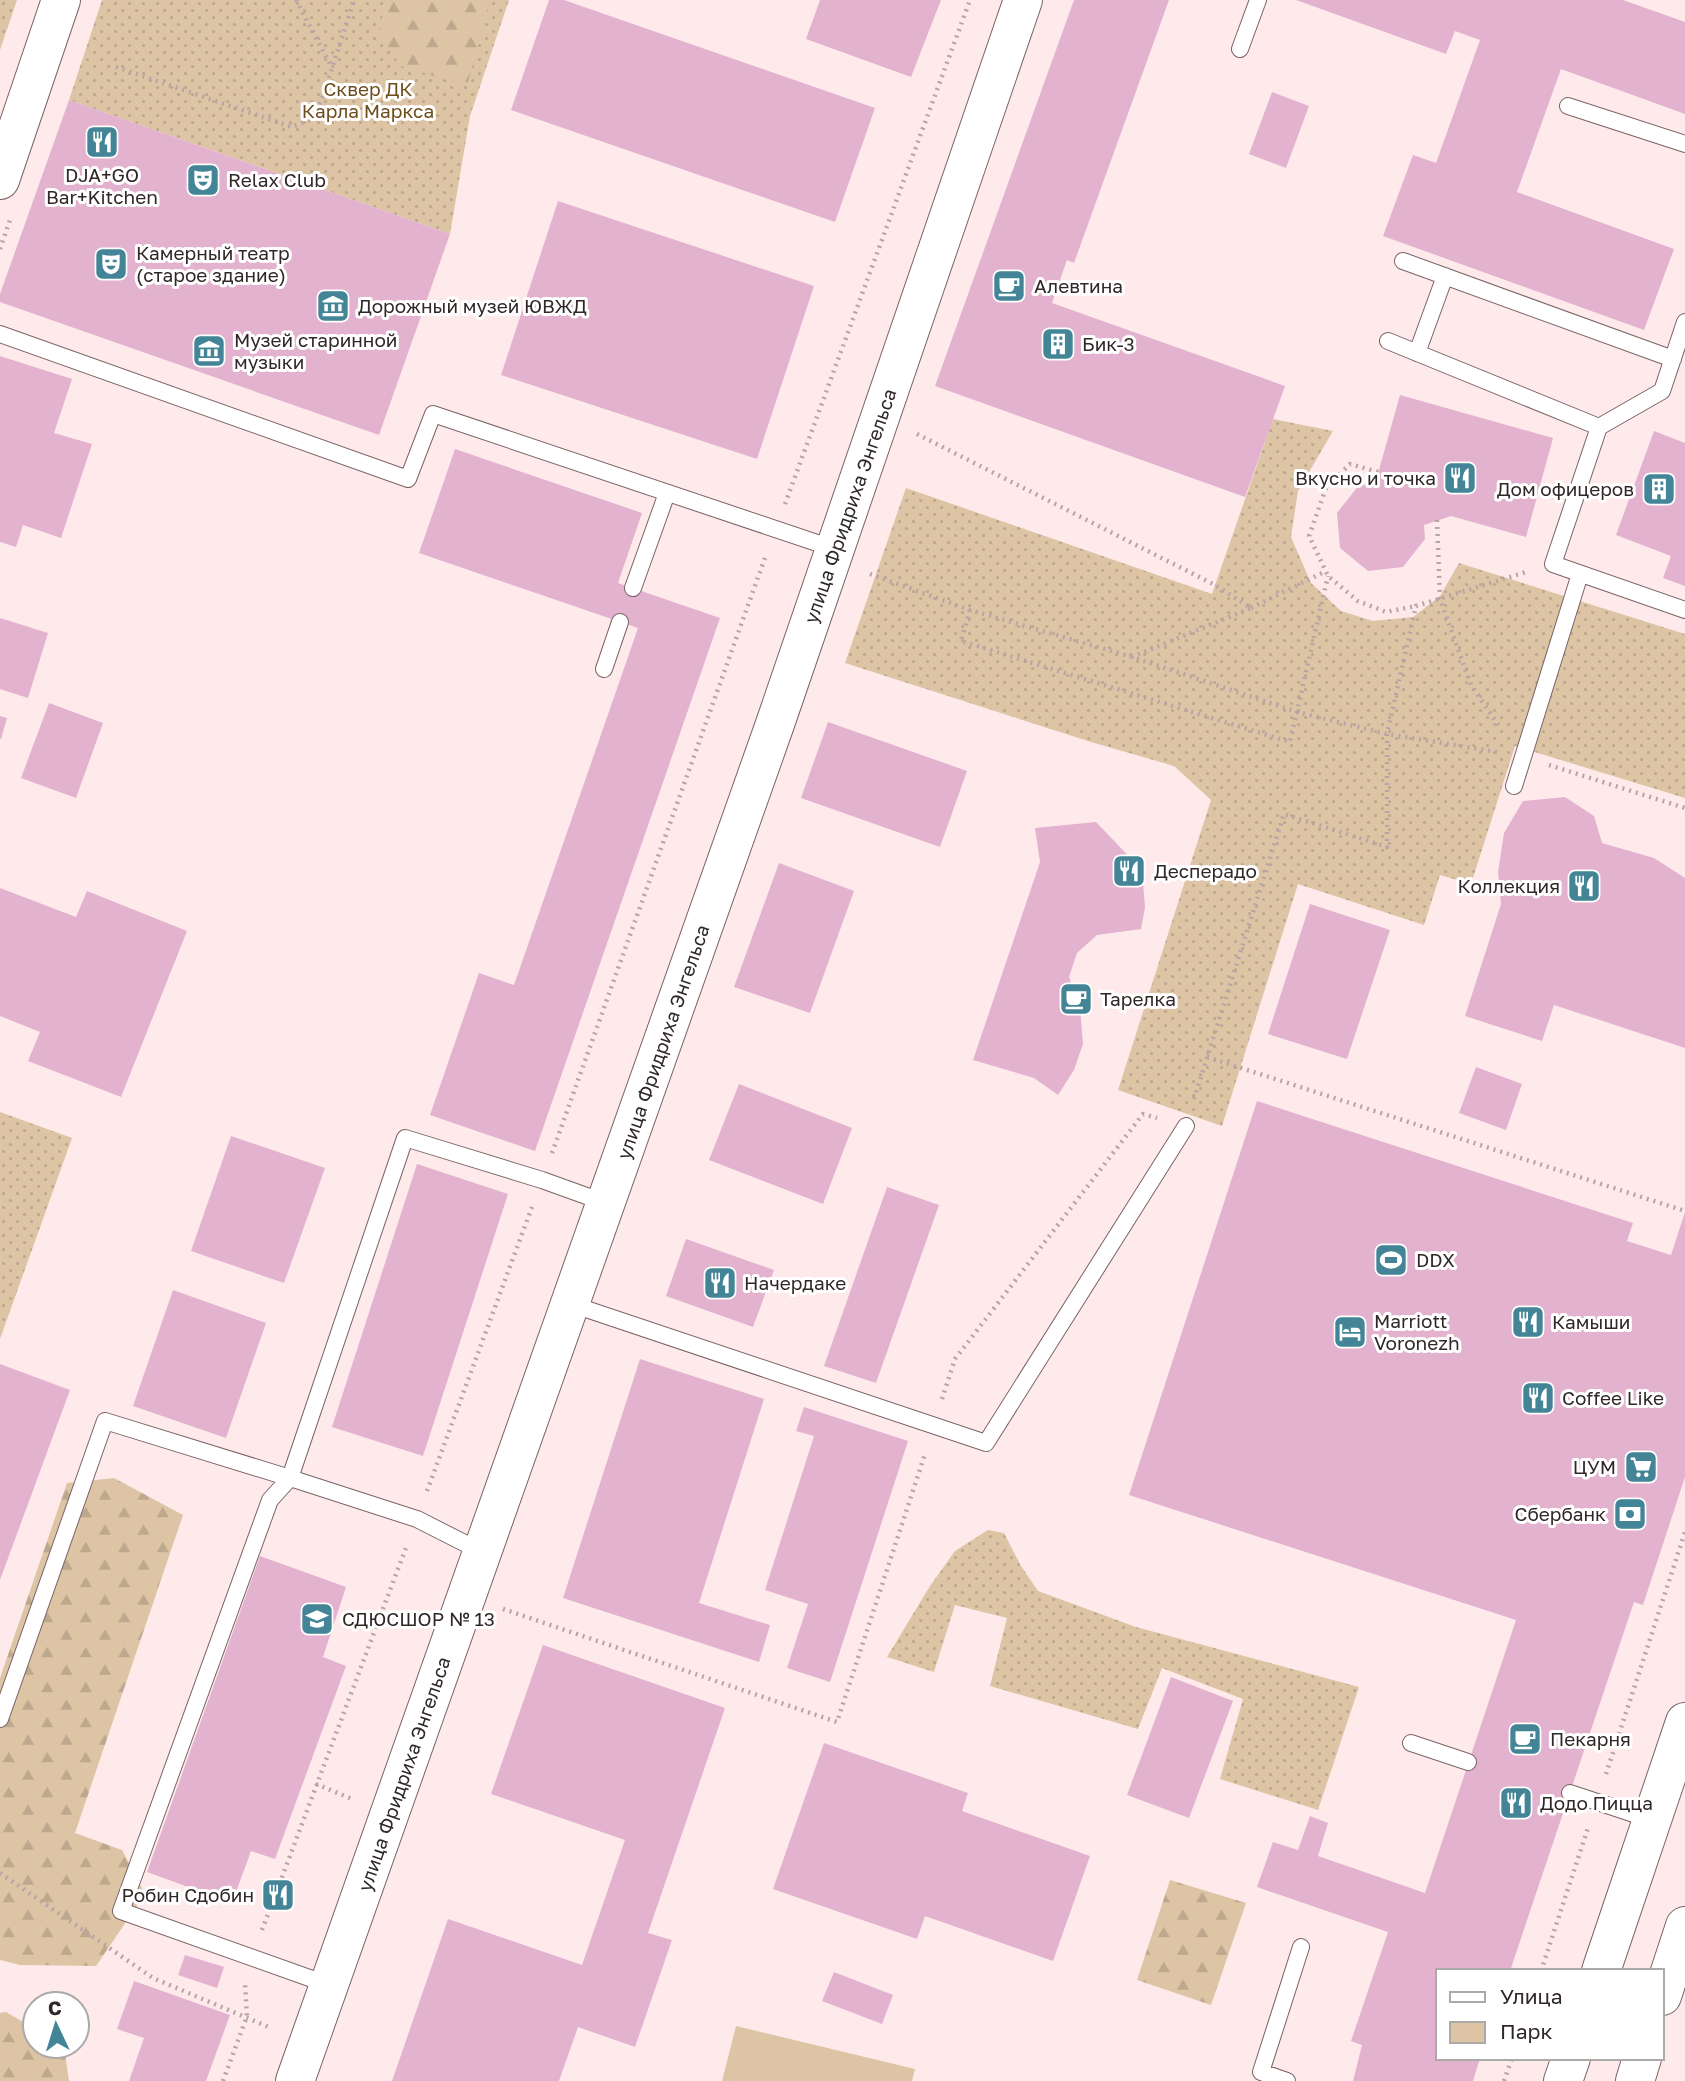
<svg xmlns="http://www.w3.org/2000/svg" width="1685" height="2081" viewBox="0 0 1685 2081" font-family="'Golos Text',sans-serif">
<defs>
<pattern id="green-dots" width="8" height="8" patternUnits="userSpaceOnUse" patternTransform="scale(1.75)"><rect width="8" height="8" fill="#ddc4a4"/><path d="M2 2h.1M6 6h.1" fill="none" stroke="#bea88d" stroke-width="1.8" stroke-linecap="round"/></pattern>
<pattern id="forest-firs" width="22" height="20" patternUnits="userSpaceOnUse" patternTransform="scale(1.75)"><rect width="22" height="20" fill="#ddc4a4"/><path d="M5 1l3.5 6h-7zM16 11l3.5 6h-7z" fill="#bea88d"/></pattern>
</defs>
<rect width="100%" height="100%" fill="#ffeaeb"/>
<!-- green -->
<path fill="url(#green-dots)" d="M0 0H17L0 50Z
M102 0H509L470 116 450 234 69 100Z
M1273 419 1333 431 1298 491 1291 537 1311 583 1341 611 1373 621 1413 617 1440 596 1459 563 1685 634V798L1515 746 1471 884 1440 875 1424 925 1298 884 1222 1126 1118 1090 1211 800 1174 766 1091 742 845 663 906 488 1212 594Z
M0 1112 72 1138 0 1339Z
M988 1530 1004 1533 1021 1566 1038 1591 1136 1627 1359 1687 1318 1810 1220 1779 1243 1699 1162 1668 1138 1729 990 1686 1007 1618 955 1605 934 1672 887 1657 930 1586 955 1551Z"/>
<!-- forest -->
<path fill="url(#forest-firs)" d="M387 0H490L467 86 401 66 378 32Z
M114 1478 183 1515 75 1833 122 1850 145 1894 96 1966 20 1965 0 1960V1678L67 1483Z
M1170 1880 1246 1903 1211 2005 1137 1980Z
M6 2012 35 2029V2046L64 2047 69 2081H0V2013Z"/>
<!-- pitch -->
<path fill="#ddc4a4" d="M736 2026 915 2069 912 2081H722Z"/>
<!-- building -->
<path fill="#e2b2cf" d="M549 0H564L875 108 835 222 511 110Z
M820 0H941L911 77 806 39Z
M1074 0H1169L1074 263 1067 260 1052 303 1285 386 1245 497 935 386Z
M1296 0H1623L1685 22V114L1561 69 1517 192 1674 249 1644 330 1383 236 1413 155 1436 163 1480 40 1455 31 1446 54Z
M1272 92 1309 106 1286 168 1249 154Z
M69 100 450 234 379 435 0 302V294Z
M558 201 814 286 757 459 501 375Z
M0 356 72 379 54 433 92 444 61 538 23 525 16 547 0 542Z
M1400 395 1553 438 1526 537 1451 516 1424 525 1425 539 1403 567 1368 571 1340 548 1337 513 1359 485 1375 484Z
M1654 431 1685 443V586L1663 578 1671 556 1616 535Z
M455 449 642 513 618 583 720 618 535 1151 430 1115 479 973 514 985 638 628 419 553Z
M0 618 48 633 28 698 0 689Z
M49 703 103 723 76 798 21 778Z
M0 716 7 718 1 739H0Z
M828 722 967 771 940 847 801 798Z
M1565 797 1594 816 1602 843 1654 858 1685 878V1048L1554 1005 1542 1041 1465 1016 1501 904 1498 872 1504 833 1523 801Z
M1096 822 1142 870 1145 907 1141 929 1097 935 1077 953 1069 977 1080 1008 1083 1044 1074 1070 1058 1095 1034 1078 973 1060 1040 862 1035 828Z
M779 863 854 891 810 1013 734 987Z
M0 888 76 917 87 891 187 931 121 1097 28 1061 40 1032 0 1016Z
M1310 904 1390 930 1347 1059 1268 1034Z
M1476 1067 1522 1084 1506 1130 1459 1113Z
M739 1084 852 1128 823 1204 709 1160Z
M1257 1101 1633 1223 1627 1241 1671 1255 1685 1212V1477L1643 1605 1634 1602 1510 1971H1438V2058H1480L1473 2081H1353L1362 2045 1351 2041 1388 1932 1257 1887 1273 1842 1298 1850 1310 1816 1328 1823 1318 1856 1425 1893 1516 1620 1129 1495Z
M231 1136 325 1168 284 1283 191 1251Z
M417 1164 508 1194 423 1456 332 1427Z
M887 1187 939 1205 876 1383 824 1366Z
M686 1239 774 1270 753 1327 666 1296Z
M173 1290 266 1323 226 1438 133 1406Z
M640 1359 764 1399 699 1603 770 1625 759 1662 563 1598Z
M0 1364 70 1390 0 1580Z
M804 1407 908 1441 830 1682 787 1668 808 1604 765 1590 814 1436 796 1431Z
M260 1556 346 1587 323 1657 346 1666 275 1859 251 1851 232 1903 147 1872Z
M543 1645 725 1708 648 1933 672 1940 635 2047 578 2027 559 2081H392L448 1919 582 1965 625 1840 491 1794Z
M1171 1677 1233 1701 1189 1818 1127 1795Z
M824 1743 968 1793 962 1811 1090 1856 1053 1961 925 1916 917 1939 773 1889Z
M185 1955 224 1967 217 1988 178 1975Z
M834 1972 893 1995 882 2024 822 2001Z
M134 1981 230 2015 206 2081H129L144 2038 117 2029Z"/>
<g fill="none" stroke-linecap="round" stroke-linejoin="round">
<defs>
<path id="lane" d="M1240 49 1258 0
M1568 106 1685 144
M1403 261 1673 359
M1685 322 1662 391 1599 427 1553 564 1685 610
M0 334 408 479 433 414 835 549
M1388 341 1599 427
M1417 353 1445 276
M633 588 667 493
M604 669 620 622
M1514 786 1580 574
M571 1304 986 1443 1186 1126
M482 1552 417 1519 290 1478 405 1138 542 1180 606 1203
M0 1719 105 1421 290 1478 270 1500 121 1911 329 1985
M1411 1743 1468 1762
M1570 1793 1652 1820
M1287 2081 1261 2072 1301 1947"/>
<path id="secondary" d="M0 180 61 0
M1601 1971 1685 1722
M1662 1996 1685 1926
M295 2081 775 724 1023 0
M1563 2081 1571 2058
M1635 2081 1642 2058"/>
</defs>
<!-- lane casing -->
<use href="#lane" stroke="#7a6365" stroke-width="18"/>
<!-- secondary casing -->
<use href="#secondary" stroke="#7a6365" stroke-width="40"/>
<!-- path -->
<path stroke="#b6a5a6" stroke-width="4.5" stroke-dasharray="2 5" stroke-linecap="butt" d="M296 0 331 66
M116 67 292 127 312 119 322 99 354 0
M0 249 11 217
M917 434 1215 585 1251 608 1132 657
M1378 472 1350 464 1326 488 1309 536 1328 576 1358 601 1386 612 1416 606
M785 504 970 0
M1437 520 1440 599 1471 685 1501 729
M870 574 970 610 1132 657 1297 712 1387 734 1497 752
M1251 608 1326 571
M970 610 961 641 1290 742 1328 576
M1549 765 1685 808
M1207 1057 1685 1211
M1194 1099 1284 814 1387 847V734L1416 606 1526 572
M552 1153 766 555
M942 1399 955 1359 1143 1114 1157 1118
M427 1491 532 1207
M503 1609 837 1722 925 1454
M1606 1774 1685 1532
M316 1784 352 1799
M0 1873 153 1978 271 2028
M262 1930 407 1545
M1541 1971 1588 1828
M223 2081 247 2016 245 1984
M1504 2081 1512 2058"/>
<!-- lane -->
<use href="#lane" stroke="#fff" stroke-width="16"/>
<!-- secondary -->
<use href="#secondary" stroke="#fff" stroke-width="38"/>
</g>
<!-- icons -->
<defs>
<symbol id="restaurant-square" viewBox="-11 -11 22 22"><rect x="-9" y="-9" width="18" height="18" rx="4" fill="#438596" stroke="#fff"/><path d="M-5-6h1v4h1v-4h1v4h1v-4h1v5L-1.5 .5V6h-2V.5L-5-1ZM5-6V6H3V1.5H1.5Q1.5-4 5-6Z" fill="#fff"/></symbol>
<symbol id="theatre-square" viewBox="-11 -11 22 22"><rect x="-9" y="-9" width="18" height="18" rx="4" fill="#438596" stroke="#fff"/><path d="M-5-5.5Q0-4 5-5.5V0Q5 5 0 6Q-5 5-5 0ZM-3.3-2.5H-1v1.5H-3.3ZM1-2.5H3.3v1.5H1ZM-2.8 1Q0 5.5 2.8 1Z" fill="#fff"/></symbol>
<symbol id="cafe-square" viewBox="-11 -11 22 22"><rect x="-9" y="-9" width="18" height="18" rx="4" fill="#438596" stroke="#fff"/><path d="M-5.5-4.5H6V0H3Q3 3.5 0 3.5H-2.5Q-5.5 3.5-5.5 0ZM3-3.2v2h1.7v-2ZM-6 4.5H4V6H-6Z" fill="#fff"/></symbol>
<symbol id="museum-square" viewBox="-11 -11 22 22"><rect x="-9" y="-9" width="18" height="18" rx="4" fill="#438596" stroke="#fff"/><path d="M0-6L6-3V-2H-6V-3ZM-5-1h2V3h-2ZM-1-1h2V3h-2ZM3-1h2V3H3ZM-6 4H6V6H-6Z" fill="#fff"/></symbol>
<symbol id="building-square" viewBox="-11 -11 22 22"><rect x="-9" y="-9" width="18" height="18" rx="4" fill="#438596" stroke="#fff"/><path d="M-4-6H4V6H1V3H-1V6H-4ZM-2.5-4.3h1.7v1.8h-1.7ZM.8-4.3h1.7v1.8H.8ZM-2.5-1h1.7V.8h-1.7ZM.8-1h1.7V.8H.8Z" fill="#fff"/></symbol>
<symbol id="stadium-square" viewBox="-11 -11 22 22"><rect x="-9" y="-9" width="18" height="18" rx="4" fill="#438596" stroke="#fff"/><path d="M0-5a6.5 5 0 1 0 0 10a6.5 5 0 1 0 0-10ZM-3.5-1.8h7v3.6h-7Z" fill="#fff"/></symbol>
<symbol id="hotel-square" viewBox="-11 -11 22 22"><rect x="-9" y="-9" width="18" height="18" rx="4" fill="#438596" stroke="#fff"/><path d="M-6-4.5h1.5V1H6V5H4.5V3h-9V5H-6ZM-4 0a1.8 1.8 0 1 1 3.6 0ZM.5 0V-2.5h3Q6-2.5 6 0Z" fill="#fff"/></symbol>
<symbol id="supermarket-square" viewBox="-11 -11 22 22"><rect x="-9" y="-9" width="18" height="18" rx="4" fill="#438596" stroke="#fff"/><path d="M-6-5.5h2.5l.6 2H6L4.5 2H-2.5L-4.4-4H-6ZM-1.5 3.2a1.3 1.3 0 1 0 .1 0ZM3 3.2a1.3 1.3 0 1 0 .1 0Z" fill="#fff"/></symbol>
<symbol id="bank-square" viewBox="-11 -11 22 22"><rect x="-9" y="-9" width="18" height="18" rx="4" fill="#438596" stroke="#fff"/><path d="M-6-4H6V4H-6ZM0-2.3a2.3 2.3 0 1 0 0 4.6a2.3 2.3 0 1 0 0-4.6Z" fill="#fff"/></symbol>
<symbol id="school-square" viewBox="-11 -11 22 22"><rect x="-9" y="-9" width="18" height="18" rx="4" fill="#438596" stroke="#fff"/><path d="M0-5L7-2L0 1L-7-2ZM-4 1L0 2.5L4 1V4Q0 6-4 4Z" fill="#fff"/></symbol>
</defs>
<g fill-rule="evenodd">
<use href="#restaurant-square" x="83" y="123" width="38" height="38"/>
<use href="#theatre-square" x="184" y="161" width="38" height="38"/>
<use href="#theatre-square" x="92" y="245" width="38" height="38"/>
<use href="#cafe-square" x="990" y="267" width="38" height="38"/>
<use href="#museum-square" x="314" y="287" width="38" height="38"/>
<use href="#building-square" x="1039" y="325" width="38" height="38"/>
<use href="#museum-square" x="190" y="332" width="38" height="38"/>
<use href="#restaurant-square" x="1441" y="459" width="38" height="38"/>
<use href="#building-square" x="1640" y="470" width="38" height="38"/>
<use href="#restaurant-square" x="1110" y="852" width="38" height="38"/>
<use href="#restaurant-square" x="1565" y="867" width="38" height="38"/>
<use href="#cafe-square" x="1057" y="980" width="38" height="38"/>
<use href="#stadium-square" x="1372" y="1241" width="38" height="38"/>
<use href="#restaurant-square" x="701" y="1264" width="38" height="38"/>
<use href="#restaurant-square" x="1509" y="1303" width="38" height="38"/>
<use href="#hotel-square" x="1331" y="1313" width="38" height="38"/>
<use href="#restaurant-square" x="1519" y="1379" width="38" height="38"/>
<use href="#supermarket-square" x="1622" y="1448" width="38" height="38"/>
<use href="#bank-square" x="1611" y="1495" width="38" height="38"/>
<use href="#school-square" x="298" y="1600" width="38" height="38"/>
<use href="#cafe-square" x="1506" y="1720" width="38" height="38"/>
<use href="#restaurant-square" x="1497" y="1784" width="38" height="38"/>
<use href="#restaurant-square" x="259" y="1876" width="38" height="38"/>
</g>
<g text-anchor="middle" stroke-width="6" stroke-linejoin="round" paint-order="stroke">
<!-- park labels -->
<g font-size="19" fill="#6d4d1c" stroke="#fff">
<text x="368" y="96">Сквер ДК<tspan x="368" dy="22">Карла Маркса</tspan></text>
</g>
<!-- poi labels -->
<g font-size="19" fill="#302727" stroke="#fff" text-anchor="start">
<text x="102" y="182" text-anchor="middle">DJA+GO<tspan x="102" dy="22">Bar+Kitchen</tspan></text>
<text x="228" y="187">Relax Club</text>
<text x="136" y="260">Камерный театр<tspan x="136" dy="22">(старое здание)</tspan></text>
<text x="1034" y="293">Алевтина</text>
<text x="358" y="313">Дорожный музей ЮВЖД</text>
<text x="234" y="347">Музей старинной<tspan x="234" dy="22">музыки</tspan></text>
<text x="1082" y="351">Бик-3</text>
<text x="1436" y="485" text-anchor="end">Вкусно и точка</text>
<text x="1634" y="496" text-anchor="end">Дом офицеров</text>
<text x="1154" y="878">Десперадо</text>
<text x="1560" y="893" text-anchor="end">Коллекция</text>
<text x="1100" y="1006">Тарелка</text>
<text x="1416" y="1267">DDX</text>
<text x="744" y="1290">Начердаке</text>
<text x="1374" y="1328">Marriott<tspan x="1374" dy="22">Voronezh</tspan></text>
<text x="1552" y="1329">Камыши</text>
<text x="1562" y="1405">Coffee Like</text>
<text x="1616" y="1474" text-anchor="end">ЦУМ</text>
<text x="1606" y="1521" text-anchor="end">Сбербанк</text>
<text x="342" y="1626">СДЮСШОР № 13</text>
<text x="1550" y="1746">Пекарня</text>
<text x="1540" y="1810">Додо Пицца</text>
<text x="254" y="1902" text-anchor="end">Робин Сдобин</text>
</g>
<!-- street labels -->
<g font-size="19" fill="#302727" stroke="#fff">
<text transform="translate(850 506) rotate(-71)" y="7">улица Фридриха Энгельса</text>
<text transform="translate(663 1042) rotate(-71)" y="7">улица Фридриха Энгельса</text>
<text transform="translate(404 1774) rotate(-71)" y="7">улица Фридриха Энгельса</text>
</g>
</g>
<!-- legend -->
<rect x="1436" y="1969" width="228" height="91" fill="#ffffff" stroke="#aca9a9" stroke-width="2"/>
<rect x="1450" y="1992" width="35" height="10" fill="#ffffff" stroke="#aca9a9" stroke-width="2"/>
<text x="1500" y="2004" font-size="21" fill="#302727">Улица</text>
<rect x="1450" y="2022" width="35" height="21" fill="#ddc4a4" stroke="#aca9a9" stroke-width="2"/>
<text x="1500" y="2039" font-size="21" fill="#302727">Парк</text>
<!-- north arrow -->
<g transform="translate(56 2025) rotate(356)"><circle r="33" fill="#ffffff" stroke="#aca9a9" stroke-width="2"/>
<path d="M0-5L12 26L0 18L-12 26Z" fill="#438596"/>
<text y="-10" font-size="19" font-weight="bold" text-anchor="middle" fill="#302727">С</text>
</g>
</svg>
